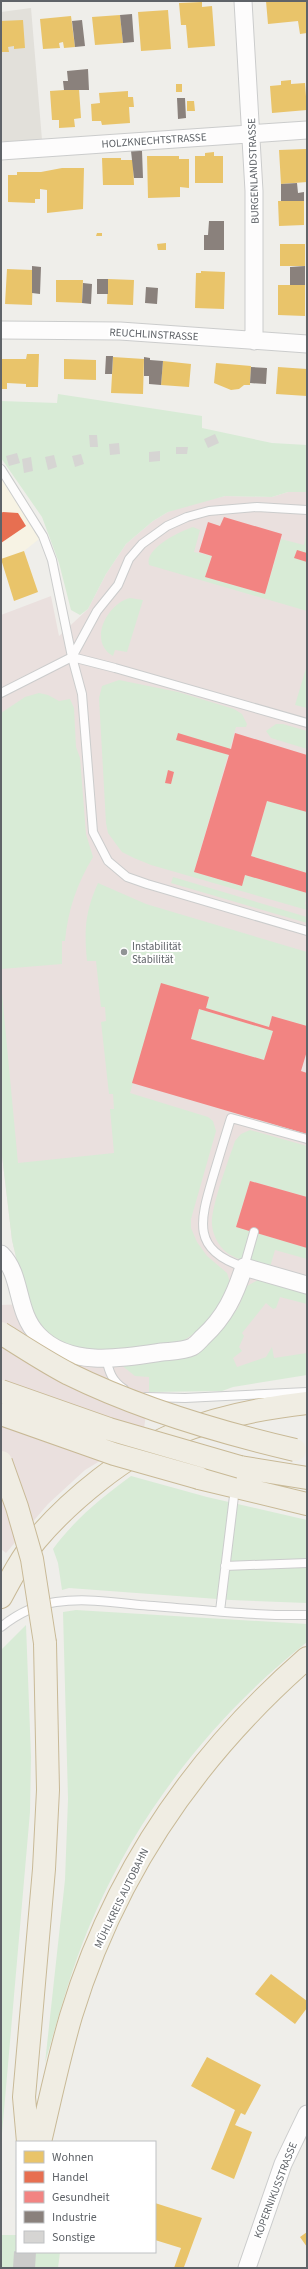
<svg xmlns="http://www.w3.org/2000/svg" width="308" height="2269" viewBox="0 0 308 2269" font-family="'Source Sans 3',sans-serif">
<rect width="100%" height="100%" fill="#efeeea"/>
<!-- commercial -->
<path fill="#f7f3e4" d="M1 469 43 536 24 551 1 559Z"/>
<!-- education -->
<path fill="#e2e0da" d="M31 8 42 140 5 142 1 140V12Z"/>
<!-- medical -->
<path fill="#eae0de" d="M288 492H307V1356L261 1366 149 1377V1395L143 1435 85 1470 48 1504 6 1553 1 1549V1305L27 1304 12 1240 1 1147V615L51 596 59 636 88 609 106 574 126 544 153 521 168 512 183 506 225 496 272 497Z"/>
<!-- green -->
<path fill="#d8ebd6" d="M58 394 202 416V428L272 443 307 445V492H288L272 497 225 496 168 512 153 521 126 544 106 574 88 609 80 615 71 610 59 563 42 517 1 458V401L57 403Z
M193 527 200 530 194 552 212 556 205 577 265 594 281 539 304 545 307 529V611L149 565C144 548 181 531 193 527Z
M130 598 143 600 127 652 115 650 113 656C87 641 108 603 130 598Z
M307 665V708L295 705Z
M119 680 178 692 234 709 242 714 247 724 246 727H236L194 872 241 886 245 875 307 893 305 904 307 905V910L151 865 134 858 122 852 116 844 108 833 106 823 99 698 102 686Z
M39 693 48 695 59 701 70 699 74 708 76 747 80 758 86 834 93 857C77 884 68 909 65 941H62V964L1 969V713L25 697Z
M276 724H283L307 731V749L271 738 266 731Z
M267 801 307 812V873L251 856Z
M173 877 307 917V923L171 883Z
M98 883 146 904 307 952V1026L272 1016 269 1027 206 1008 209 997 159 994 130 1093 208 1117 213 1121 216 1131 191 1219V1228L197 1242 207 1256 227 1273 229 1279V1288L216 1312 199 1330 183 1341 160 1346 96 1352 63 1344 41 1328 27 1304 12 1240 1 1147V983L18 1163 114 1153 110 1109H114L113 1094H109L101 1022 106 1021 105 1007H101L96 961H87C84 930 85 912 98 883Z
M199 1009 273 1031 264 1060 191 1039Z
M250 1130 307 1146V1197L250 1181 236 1227 307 1248V1259L275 1250 270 1267C256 1263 237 1261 226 1252 218 1245 213 1235 212 1225 210 1209 229 1159 235 1141L241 1134Z
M258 1280 307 1292V1304L280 1297 276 1308 273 1309 266 1303 242 1333 244 1336 239 1347 242 1351 233 1358 237 1367 266 1357 272 1347 274 1358 307 1353V1375L233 1387 222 1391 149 1392V1377L135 1376 120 1364 199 1351 229 1321 239 1306 247 1286Z
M131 1476 207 1497 307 1520V1603L231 1600 69 1588 62 1590 58 1563 53 1549C75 1519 101 1498 131 1476Z
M76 1610 307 1624V1642C217 1713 143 1806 96 1911 74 1959 60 2011 45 2063L65 1880 68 1799 63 1612Z
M26 1625 31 1757 30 1812 1 2145V1650Z
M1 2235H17V2252H60L58 2268H1Z"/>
<!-- homes -->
<path fill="#e9c46a" d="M266 1H307V33L300 34 298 21 268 24Z
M202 2V7L212 6 215 46 188 48 186 25H181L179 3Z
M168 10 171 49 141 51 138 12Z
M120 15 123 43 95 45 92 17Z
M71 16 75 47 64 48 63 42 59 43 60 48 43 49 40 19Z
M23 20 25 48 14 49V46L8 47 9 52H1V21Z
M291 80V84L305 83 307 110 272 113 270 86 281 85V81Z
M176 84H182V92H176Z
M79 89 81 118 74 119 75 127 59 128V120H52L50 91Z
M128 91V97H133L134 107H129L130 123 102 125 101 121H92L91 104 100 103 99 93Z
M187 101H194L195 111H187Z
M306 149 307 182 281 184 279 150Z
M214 152V156H223V183H195V156H205V153Z
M147 156H179V159H189V188L180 187V197L148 198Z
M102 158H121V160H133L134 185H103Z
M62 168H84L83 209 47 213V190L40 189V199H35V203L8 202V175H17V172H41Z
M278 201H304V225L279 226Z
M97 233H102V236H96Z
M166 243V250H158L157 244Z
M280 244H305V266H280Z
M7 269 33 270 32 305 5 304Z
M201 271 225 272 224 309 195 308 196 273H201Z
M108 279 134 280 133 305 107 304Z
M56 280H83L82 303 56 302Z
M278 285H305V316L278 315Z
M27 354H39L38 387H26V384L7 383V389H1V359H26Z
M113 357 144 359 143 394 111 393Z
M64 359 96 360V380L64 379Z
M163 361 191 364 189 387 161 385Z
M216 363 251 366 250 385H244L239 389 231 390 214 383Z
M278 367 307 369V396L276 394Z
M24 551 38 592 14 601 1 559Z
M271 1974 307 2001V2008L295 2024 255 1994Z
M207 2057 261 2085 245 2115 241 2113 235 2125 252 2132 234 2179 211 2169 235 2110 191 2086Z
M155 2203 202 2218 184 2267 186 2268H174L181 2248 155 2240Z
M307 2232V2247L300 2237Z"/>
<!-- shops -->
<path fill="#e76f51" d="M3 512 18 513 26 526 1 543V513Z"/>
<!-- health -->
<path fill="#f28482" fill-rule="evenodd" d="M224 517 282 534 265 594 205 577 212 556 199 552 208 522 220 526Z
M297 550 307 553V562L294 558Z
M178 733 231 749 235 733 307 755V812L267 801 251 856 307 873V893L245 875 242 886 194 872 229 755 176 740Z
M168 770 174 772 171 784 165 783Z
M161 983 209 997 206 1008 269 1027 272 1016 307 1026V1051L301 1071 307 1073V1134L132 1083ZM199 1009 273 1031 264 1060 191 1039Z
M250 1181 307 1197V1248L236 1227Z"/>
<!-- industry -->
<path fill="#8a817c" d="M132 14 134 42 123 43 120 15Z
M82 20 85 46 75 47 72 21Z
M88 69 89 90H64L63 81H68L67 71Z
M177 98H185L186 118 178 119Z
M131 151H142L143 178H134Z
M297 183 298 193 304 192V201H281V184Z
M209 221H224V250H204V235H208Z
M32 266 41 267 40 294 32 293Z
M305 266V285H290V267Z
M97 279H108V294H97Z
M83 283 92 284 91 304 82 303Z
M146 287 158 288 157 304 145 303Z
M106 356H113L112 374H105Z
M144 357 150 358V360L163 361 161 385 149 384V376H144Z
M251 367 267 368 266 384 250 383Z"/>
<!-- building -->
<path fill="#d6d5d3" d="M215 434 219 443 208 448 204 439Z
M89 435H97L98 447H90Z
M119 443 120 454 110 455 109 444Z
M176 447H188L187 454H176Z
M160 451V461L149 462V452Z
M17 453 20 463 9 466 6 456Z
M81 454 84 464 75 467 72 456Z
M54 455 57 467 48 470 45 457Z
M31 457 33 471 24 473 22 459Z"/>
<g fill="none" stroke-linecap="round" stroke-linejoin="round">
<!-- highway-tunnel -->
<path stroke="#cbcbca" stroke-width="22" stroke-dasharray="22 11" stroke-linecap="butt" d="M24 2268 25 2252"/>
<defs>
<path id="lane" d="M1 469 43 536 52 560 72 657
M1 693 72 657 97 611 118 585 129 559 142 544 167 526 187 517 209 511 257 507 307 510
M307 723 115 668 72 657 82 694 93 832 108 861 127 877 147 884 307 931
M254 1232 244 1267C191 1250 200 1221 213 1177 219 1157 225 1137 231 1118L307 1139
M106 1358C109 1372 112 1381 124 1389
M146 1397 185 1398 307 1392
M225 1566 307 1563
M220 1611 235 1488
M1 1627C17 1614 35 1605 56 1602 84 1598 113 1602 140 1605 196 1609 251 1616 307 1615"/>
<path id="street" d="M243 1 254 191V341
M1 151 307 130
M1 330 120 331 307 344
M1 1254C23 1276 15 1311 38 1335 69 1368 123 1358 162 1352 171 1351 184 1351 192 1347 196 1345 200 1340 203 1337 225 1317 235 1295 244 1267L307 1285
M247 2268 283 2164 307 2114"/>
<path id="highway" d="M240 1467 307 1478
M199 1478 307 1504
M1 1597C11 1578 22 1557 36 1540 70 1500 126 1454 175 1434 217 1417 262 1408 307 1403
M28 2142 24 2097 44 1869 48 1790 45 1643
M40 2142C50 2100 59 2057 71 2016 114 1874 196 1755 307 1658"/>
</defs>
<!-- lane casing -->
<use href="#lane" stroke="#cbcccc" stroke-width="10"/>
<!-- street casing -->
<use href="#street" stroke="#cbcccc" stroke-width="19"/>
<!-- highway casing -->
<use href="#highway" stroke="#c8b996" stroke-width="24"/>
<!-- lane -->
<use href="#lane" stroke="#fdfcfc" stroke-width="8"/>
<!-- street -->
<use href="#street" stroke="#fdfcfc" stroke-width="17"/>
<!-- highway -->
<use href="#highway" stroke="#f0ede3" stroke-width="22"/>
<defs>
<path id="highway-bridge" d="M1 1333C23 1347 46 1362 69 1374 140 1409 218 1432 295 1450
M1 1391 109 1429 240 1467
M1 1414 114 1454 199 1478
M1 1462 17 1507 32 1559 45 1643"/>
</defs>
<!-- highway-bridge casing -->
<use href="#highway-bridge" stroke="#c8b996" stroke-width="24" stroke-linecap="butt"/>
<!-- highway-bridge -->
<use href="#highway-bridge" stroke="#f0ede3" stroke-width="22"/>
</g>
<!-- markers -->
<circle fill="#919496" stroke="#fff" stroke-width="1.5" cx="124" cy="952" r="4"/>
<g text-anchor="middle" stroke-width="4" stroke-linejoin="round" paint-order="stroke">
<!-- street labels -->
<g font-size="11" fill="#5f6368" stroke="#fff">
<text transform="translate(154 140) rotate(-4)" y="4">HOLZKNECHTSTRASSE</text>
<text transform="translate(253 171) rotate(-92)" y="4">BURGENLANDSTRASSE</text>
<text transform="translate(154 334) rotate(3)" y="4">REUCHLINSTRASSE</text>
<text transform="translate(121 1898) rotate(-64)" y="4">MÜHLKREIS AUTOBAHN</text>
<text transform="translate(275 2190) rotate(-69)" y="4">KOPERNIKUSSTRASSE</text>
</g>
<!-- poi labels -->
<g font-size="11" fill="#5f6368" stroke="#fff" text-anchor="start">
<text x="132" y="950">Instabilität<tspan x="132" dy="13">Stabilität</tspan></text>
</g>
</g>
<!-- border -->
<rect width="308" height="2269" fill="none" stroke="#5f6368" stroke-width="4"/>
<!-- legend -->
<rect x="16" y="2141" width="140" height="112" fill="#ffffff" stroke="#bfc1c3"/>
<rect x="24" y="2151" width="20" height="12" fill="#e9c46a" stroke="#bfc1c3"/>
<text x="52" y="2161" font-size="12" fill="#5f6368">Wohnen</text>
<rect x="24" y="2171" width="20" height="12" fill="#e76f51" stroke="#bfc1c3"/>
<text x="52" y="2181" font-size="12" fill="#5f6368">Handel</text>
<rect x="24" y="2191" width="20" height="12" fill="#f28482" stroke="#bfc1c3"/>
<text x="52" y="2201" font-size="12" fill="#5f6368">Gesundheit</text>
<rect x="24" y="2211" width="20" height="12" fill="#8a817c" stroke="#bfc1c3"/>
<text x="52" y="2221" font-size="12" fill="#5f6368">Industrie</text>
<rect x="24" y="2231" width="20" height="12" fill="#d6d5d3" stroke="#bfc1c3"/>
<text x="52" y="2241" font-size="12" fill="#5f6368">Sonstige</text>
</svg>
